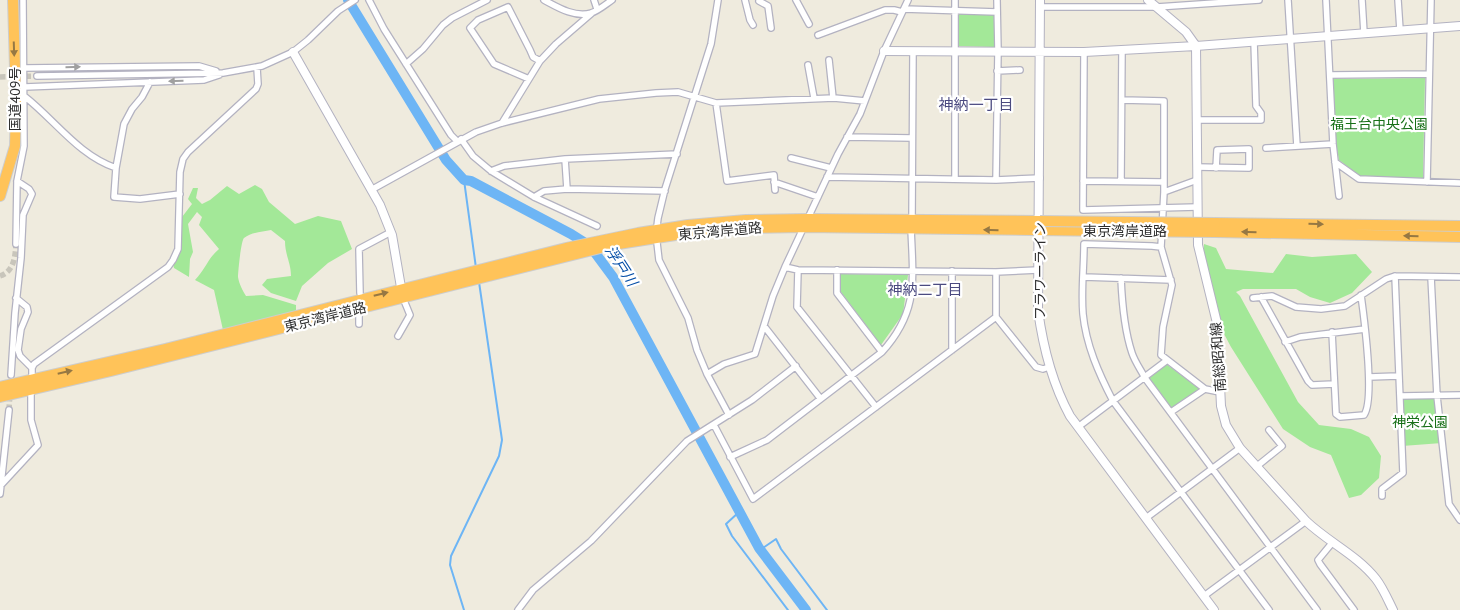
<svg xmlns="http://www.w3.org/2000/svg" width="1460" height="610" viewBox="0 0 1460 610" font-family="'PT Sans','Noto Sans JP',sans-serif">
<rect width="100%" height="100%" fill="#efebde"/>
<!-- green -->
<path fill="#a3e898" d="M959 14H995L994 47 958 46Z
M1425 78 1423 178 1360 176 1339 160 1335 139 1332 79Z
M255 185 262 189 269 202 295 224 318 216 341 221 352 249 328 263 302 286 296 301 271 293 262 285 267 279 291 276C291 263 285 255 285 241L271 230C262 232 251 232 244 238 241 241 238 272 238 277 239 284 243 291 246 296L263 295 296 305V312L223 330 214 290 195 280C205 270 208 258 219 249L199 225 202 217 197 212 188 224 193 252 190 259 189 277 174 268 173 264 182 217 192 204 188 199 193 188H198L196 198 202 204 210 200 227 186 239 194Z
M1204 244 1216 248 1226 269 1273 273 1286 254 1312 257 1356 254 1372 272 1352 293 1330 303 1310 297 1296 289H1243L1236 292 1240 296 1298 402 1319 425 1351 429 1369 437 1381 456 1379 478 1361 495 1349 498 1331 455 1310 447 1283 429 1231 347 1223 332 1203 269Z
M840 274 908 275 903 314 881 345 841 292Z
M1166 364 1201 389 1172 409 1148 379Z
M1400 396H1437L1442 443 1402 446Z"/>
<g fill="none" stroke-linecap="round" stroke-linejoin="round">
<!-- stream -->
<path stroke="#6db5f5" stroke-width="2" d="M464 180 476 268
M739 512 726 524 732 536 788 610
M760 550 776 539 781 549 827 610
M464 610 450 565 451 556 499 456 502 440 479 282"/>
<!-- river -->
<path stroke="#6db5f5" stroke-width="10" d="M348 0 446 160 464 180 471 181 571 234 590 246 613 277 759 548 806 610"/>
<!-- street-tunnel -->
<path stroke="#c8c5bb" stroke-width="5.5" stroke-dasharray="5.5 3" stroke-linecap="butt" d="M0 77 37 76
M0 276C14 271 15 258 16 244
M9 410 10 392"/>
<defs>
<path id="street" d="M369 0 384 29 451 135 457 141
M544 0C557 7 575 18 591 13 598 11 606 4 612 0
M594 0 597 9
M718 0 711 44 665 189 658 218 656 234 659 260 688 318 697 350 707 374 729 415
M745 0 750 20 753 25
M796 0 809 24
M1288 0 1297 146
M1326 0 1333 144 1339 196
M1362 0 1364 33
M1398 0 1400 30
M759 1 768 6 771 28
M1040 7H1157L1259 0
M904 9 997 12
M818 35 885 10H894L902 12
M1084 52 1083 210 1197 207
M829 60 833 98
M406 64 423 49 443 25 452 18 487 0
M808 65 814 98
M24 68 199 66 216 71
M997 71 1020 70
M1330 75 1428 74
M37 76 223 73 262 66 293 52 308 40 338 11 355 0
M529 79 494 64 470 28 478 20 508 7 530 50 533 57 540 61
M150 82 142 97 132 109 124 124 116 168 114 197 140 199 180 194
M25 87 204 80 219 75
M24 96C55 120 78 155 116 168
M1122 100 1164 101V192L1161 247
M716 103 727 181 774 175 775 190
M1198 120H1261V113L1256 106 1254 41
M502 123 540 61 556 44 592 13
M847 137 912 138
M461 139 473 156 491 171 534 197 597 226
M1266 148 1333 144
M791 158 831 168
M565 159 567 189
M1335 162 1359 179 1460 183
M1197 167 1249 168V149L1217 150 1216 168
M491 171 504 166 565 159 677 154
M827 177 996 180 1040 178
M955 179V0
M996 180 998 51 997 0
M1121 180 1122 50
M1083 181 1164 182
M774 182 818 197
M1427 182 1431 0
M371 190 476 132 502 123 599 99 656 93 678 92 716 103 834 98 865 101
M1164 192 1197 180
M534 197 544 191 567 189 665 191
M912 220 913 51
M16 244 17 181 24 146 23 0
M785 267 798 270 996 272 1038 270
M798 270 797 307 876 407
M837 270V293L882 352
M996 272V317L1036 367 1043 369 1049 367
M1084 277 1171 280
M1431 277 1437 396 1449 504 1460 520
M1121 278C1122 303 1124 329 1132 353 1135 362 1141 370 1145 378L1317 610
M360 293 359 249 391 232
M1261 297 1308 381 1312 385 1334 384
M16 298 27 307 28 312 21 329 18 350 20 356 32 368
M1253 298 1272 296 1296 307 1321 309 1345 306 1386 279 1395 276 1460 277
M359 314V324
M764 326 820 398
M1332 332 1336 414 1340 417 1364 415C1375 400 1364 317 1361 295
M398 336 410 315 403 298
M1285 342 1300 337 1365 329
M952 350V271
M707 374 724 364 755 354 773 296 785 267 838 154 860 114 884 51 908 0
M11 375 15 313 21 258 23 215 32 194 29 189 17 181
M1369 377 1398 376
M32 380V368L34 364 168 267 173 260 178 249 180 172 183 159 188 152 256 89 258 84 257 68
M1220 392 1205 389 1161 355 1163 327 1172 285 1161 247 1152 246 1084 244C1084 267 1081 291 1083 314 1086 345 1099 374 1113 401L1269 610
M1400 396 1460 395
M1171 412 1205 389
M714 425 753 499 996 317
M1078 427 1166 361
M730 457 767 440 882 352C919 311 913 280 911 228
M1256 467 1282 446 1269 430
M2 484 38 445 31 420V390
M0 494 9 410
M1382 496V489L1403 473 1395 276
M1146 518 1240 448
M1332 543 1318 560 1320 564 1354 610
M1204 596 1306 521
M518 610 533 590 591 541 687 441 752 400 796 366"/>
<path id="secondary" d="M1040 0 1038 310C1043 347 1052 383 1070 416L1214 610
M1148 0 1186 32 1196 46 1198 245 1217 323 1221 406 1226 425 1240 448 1306 521C1328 542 1357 555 1376 579 1383 588 1388 600 1393 610
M884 51 1084 52 1196 46 1460 26
M293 52 380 205 392 235 402 293"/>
<path id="highway" d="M0 196 15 146 16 102 13 0
M1215 223 1460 226
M1215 232 1460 237
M0 387 165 349 566 248 638 233 688 225 746 220 808 219 1040 221
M0 397 111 371 612 245 688 233 749 228 805 227 1109 231"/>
</defs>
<!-- street casing -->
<use href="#street" stroke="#b3b2c1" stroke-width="8"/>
<!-- secondary casing -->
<use href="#secondary" stroke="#b3b2c1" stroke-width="10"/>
<!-- highway casing -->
<use href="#highway" stroke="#cdcdcd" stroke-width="12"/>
<!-- street -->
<use href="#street" stroke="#fff" stroke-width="5.5"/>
<!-- secondary -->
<use href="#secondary" stroke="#fff" stroke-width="8"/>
<!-- highway -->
<use href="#highway" stroke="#ffc359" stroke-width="10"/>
<defs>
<path id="highway-bridge" d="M1040 221 1215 223
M1109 231 1215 232"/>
</defs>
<!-- highway-bridge casing -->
<use href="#highway-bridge" stroke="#cdcdcd" stroke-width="12" stroke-linecap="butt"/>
<!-- highway-bridge -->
<use href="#highway-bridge" stroke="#ffc359" stroke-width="10"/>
</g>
<!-- one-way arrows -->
<defs><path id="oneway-solid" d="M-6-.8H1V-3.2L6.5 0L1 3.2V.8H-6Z" transform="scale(1.25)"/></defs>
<g fill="#967843">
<use href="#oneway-solid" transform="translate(14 49) rotate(88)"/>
<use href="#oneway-solid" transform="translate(1316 224) rotate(1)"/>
<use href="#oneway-solid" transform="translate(991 230) rotate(-179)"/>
<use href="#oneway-solid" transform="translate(1249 232) rotate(-179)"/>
<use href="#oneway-solid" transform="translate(1411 236) rotate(-179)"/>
<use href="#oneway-solid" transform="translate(381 294) rotate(-14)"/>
<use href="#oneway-solid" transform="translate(65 372) rotate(-13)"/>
</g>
<g fill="#a0a0a0">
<use href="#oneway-solid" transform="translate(73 67) rotate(-1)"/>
<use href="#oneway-solid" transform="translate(176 81) rotate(178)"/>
</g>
<g text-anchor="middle" stroke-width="4.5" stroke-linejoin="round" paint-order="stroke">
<!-- street labels -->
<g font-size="14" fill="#2d2d2d" stroke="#fff">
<text transform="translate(15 99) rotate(-90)" y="5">国道409号</text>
<text transform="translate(720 231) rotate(-5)" y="5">東京湾岸道路</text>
<text x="1125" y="236">東京湾岸道路</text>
<text transform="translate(1040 271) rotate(-90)" y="5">フラワーライン</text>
<text transform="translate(325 317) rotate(-14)" y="5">東京湾岸道路</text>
<text transform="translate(1218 357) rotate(-94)" y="5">南総昭和線</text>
</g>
<!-- park labels -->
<g font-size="14" fill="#176f17" stroke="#fff">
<text x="1379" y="129">福王台中央公園</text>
<text x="1420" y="427">神栄公園</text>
</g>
<!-- neighbourhood labels -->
<g font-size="15" fill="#4b4a80" stroke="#fff">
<text x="976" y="110">神納一丁目</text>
<text x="925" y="295">神納二丁目</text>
</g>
<!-- water labels -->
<g font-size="15" font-style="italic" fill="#064fa7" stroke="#fff">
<text transform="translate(621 266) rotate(57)" y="5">浮戸川</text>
</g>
</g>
</svg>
